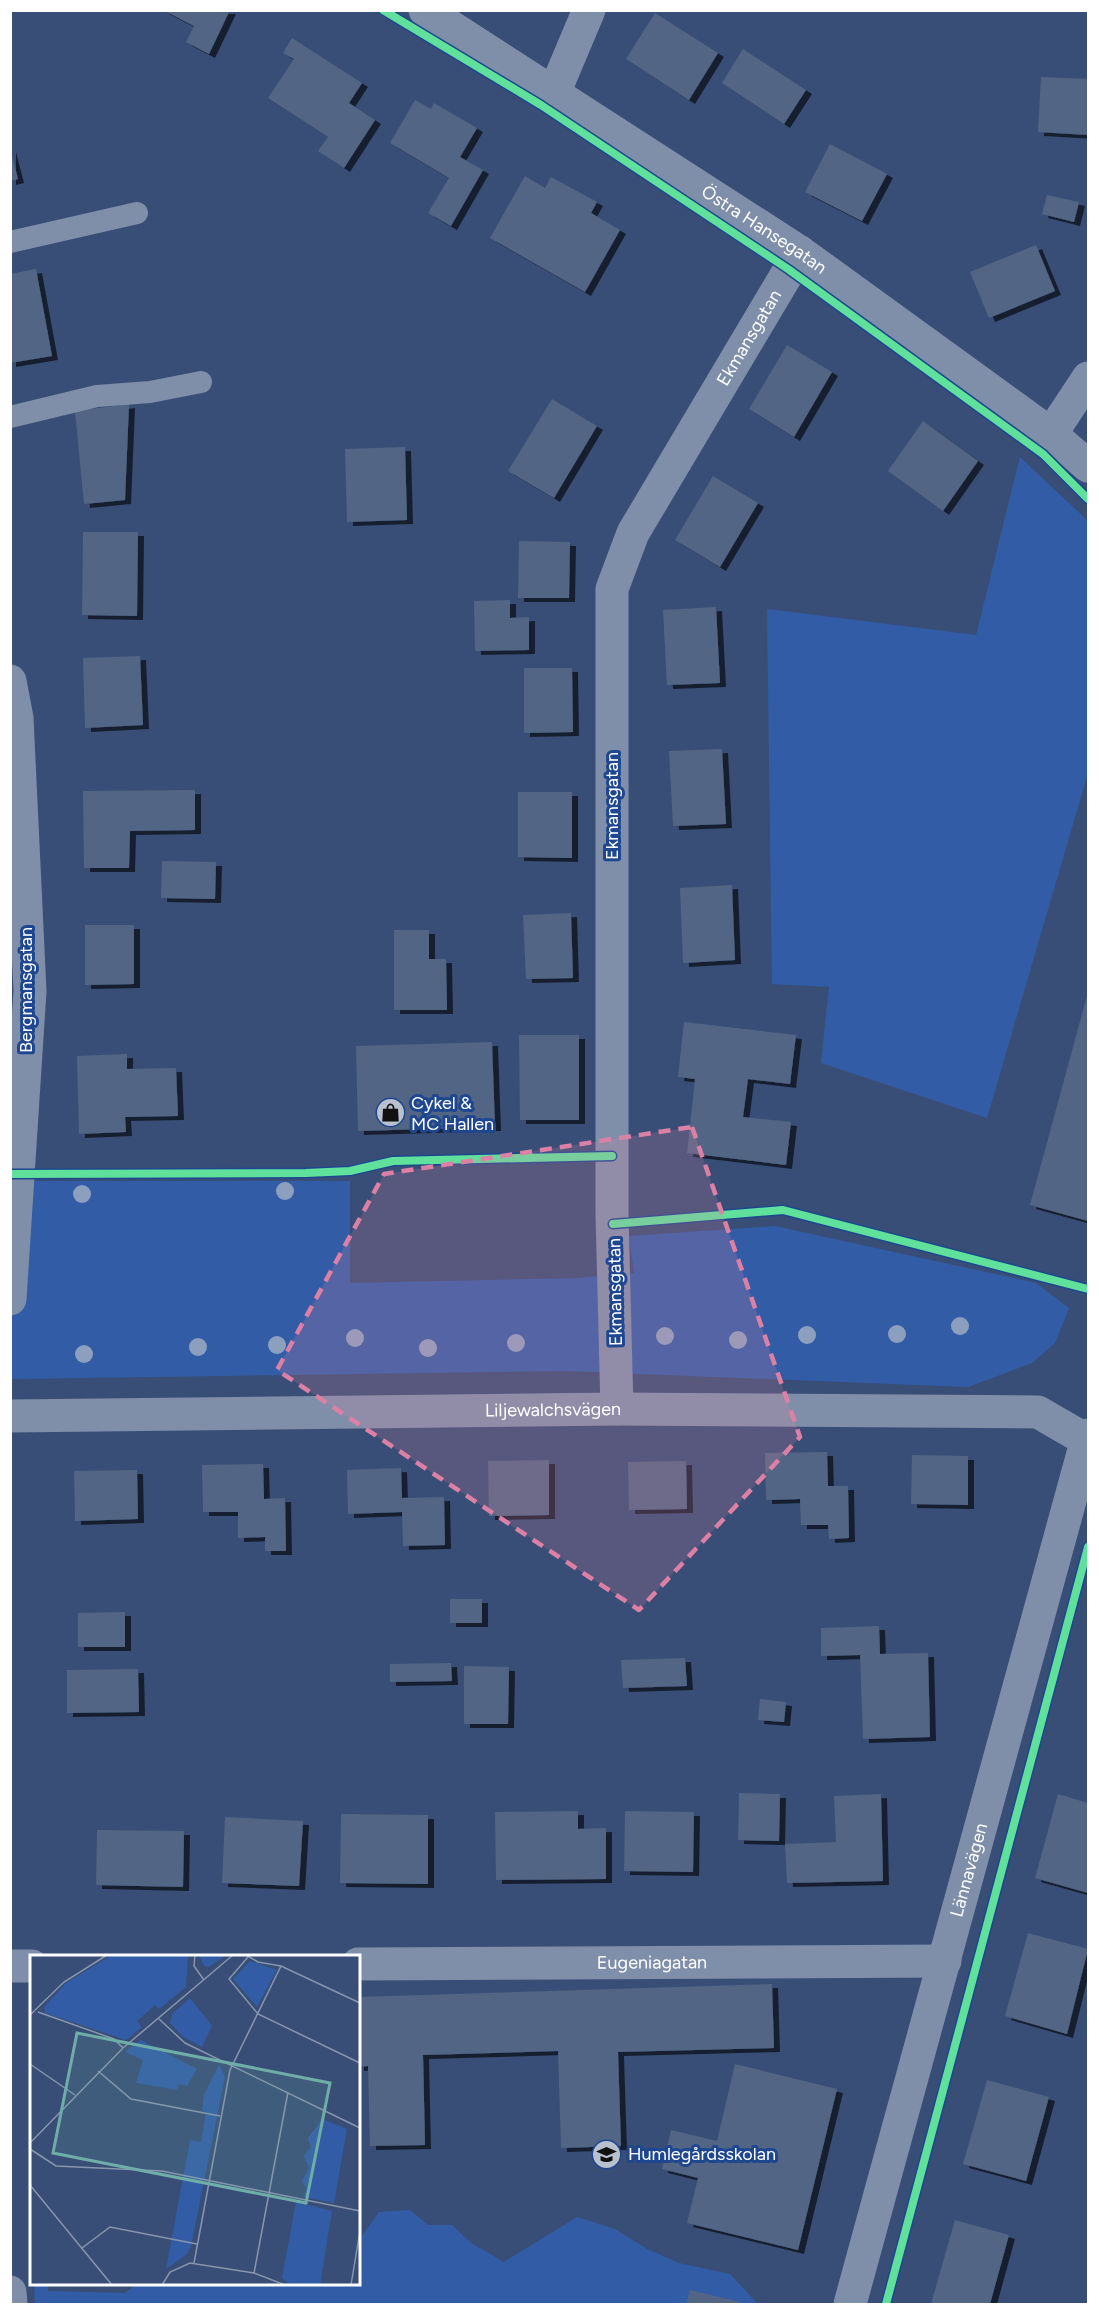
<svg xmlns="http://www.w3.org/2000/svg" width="1099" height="2315" viewBox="0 0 1099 2315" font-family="Figtree,sans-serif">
<defs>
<filter id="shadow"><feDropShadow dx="6" dy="4" stdDeviation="0" flood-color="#0009"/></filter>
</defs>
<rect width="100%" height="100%" fill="#384e76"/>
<!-- green -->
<path fill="#325da6" d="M1020 457 1088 521V773L987 1118 821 1063 829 987 772 984 767 609 976 635Z
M10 1181H350V1283L576 1278 634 1273 629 1236 775 1226 1036 1283 1069 1308 1055 1343 1032 1363 968 1387 566 1371 11 1379Z
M410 2210 428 2225H452L471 2243 504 2262 577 2217 615 2229 647 2249 679 2263 730 2274 758 2304H35L34 2284H48V2291L125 2293 137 2284H269L276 2286 358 2284 359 2240 379 2212Z"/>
<!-- building -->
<path fill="#526584" filter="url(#shadow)" d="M163 10H230L209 54 186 42 194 26Z
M655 13 718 53 689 100 626 59Z
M292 38 362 83 349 103 375 120 344 168 318 151 328 137 268 98 294 59 283 53Z
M743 49 806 90 784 124 722 83Z
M1041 77 1088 79V135L1038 132Z
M415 100 431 109 434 103 477 128 460 157 483 170 451 226 428 213 449 178 390 143Z
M830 144 887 174 862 221 805 192Z
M10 148 18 179 10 181Z
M525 176 545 188 551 177 597 202 591 213 620 230 585 292 490 238Z
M1047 195 1079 202 1074 222 1042 214Z
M1036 245 1055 291 989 318 970 272Z
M36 269 52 356 10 363V274Z
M787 345 832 372 794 437 749 409Z
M552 399 597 426 554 498 508 471Z
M129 404 125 500 84 504 75 411Z
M923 421 978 461 943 511 888 471Z
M405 447 407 520 347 522 345 449Z
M713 476 758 503 720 567 675 540Z
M83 532H138L137 616 82 615Z
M519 541 570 542 569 598H518Z
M510 600V618L529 617V650L475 651 474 601Z
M716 607 720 683 667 685 663 610Z
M140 656 143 725 85 728 83 658Z
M524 668H572L573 732 524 733Z
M722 749 726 824 673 826 669 751Z
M195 790V830L130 831 129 868H84L83 791Z
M518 792H572V858L518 857Z
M162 861 216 862 215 899 161 898Z
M732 885 735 960 683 963 680 888Z
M571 913 573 978 526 979 523 915Z
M85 925H134V984L85 985Z
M394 930H429V959H446L447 1010H394Z
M1088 992V1221L1030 1205Z
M684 1022 796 1035 790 1084 748 1079 743 1117 791 1122 786 1165 687 1153 695 1079 678 1077Z
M519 1035H579V1120H520Z
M492 1042 495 1127 358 1131 356 1046Z
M127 1054V1069L176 1068 178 1116 125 1117 126 1132 79 1134 77 1056Z
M827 1452 828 1486H848L849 1538 829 1539 828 1525H801L800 1499 766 1500 765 1453Z
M912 1455 968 1456V1505L911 1504Z
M549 1460V1515L489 1516 488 1461Z
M686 1461 687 1509 629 1510 628 1462Z
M263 1464 264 1499 285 1498 286 1551H265V1537L238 1538V1512H203L202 1465Z
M401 1468 402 1498 444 1497 445 1545 403 1546 402 1512 348 1514 347 1470Z
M137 1470 138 1519 75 1521 74 1471Z
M450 1599H482V1623H450Z
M125 1612V1647H78V1613Z
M879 1626 880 1654 928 1653 930 1737 863 1739 860 1655 821 1656V1628Z
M685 1658 687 1686 623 1688 621 1660Z
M451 1663 452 1681 390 1682V1664Z
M464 1666 509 1667 508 1724H464Z
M138 1669 139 1712 67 1713V1670Z
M760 1699 786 1702 784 1722 758 1720Z
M739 1793 780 1794 779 1841 738 1840Z
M881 1794 883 1881 787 1883 785 1844 836 1842 834 1796Z
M1058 1794 1088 1803V1893L1035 1878Z
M578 1811V1829L606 1828V1879L496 1880 495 1812Z
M625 1811 694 1812 693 1872 624 1871Z
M341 1814 428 1815V1884L340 1883Z
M225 1817 303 1821 299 1886 222 1883Z
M97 1830 184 1831 183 1887 96 1885Z
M1028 1933 1088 1949 1067 2034 1005 2016Z
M772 1984 774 2048 618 2052 621 2146 561 2148 558 2051 423 2055 425 2145 370 2146 368 2066 358 2067V1997Z
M735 2064 837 2089 798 2250 687 2223 698 2178 662 2169 671 2130 717 2141Z
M987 2080 1049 2097 1026 2181 963 2164Z
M955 2220 1009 2235 990 2304H931Z
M690 2290 740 2302 739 2304H686Z"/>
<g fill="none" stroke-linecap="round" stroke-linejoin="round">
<!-- lane -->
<path stroke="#7f8fa9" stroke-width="22" d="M10 242 137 213
M10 417 97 396 150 392 201 382"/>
<!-- street -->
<g stroke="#7f8fa9" stroke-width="33">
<path id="s1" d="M425 10 800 252 1051 434 1088 466"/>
<path d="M554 93 589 10"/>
<path d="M1051 434 1088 378"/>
<path d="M10 681 17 718 30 991 10 1299"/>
<path id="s2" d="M617 1409 612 1214V589L633 533 800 252"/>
<path id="s3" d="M10 1416 617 1409 1038 1412 1088 1441"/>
<path id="s4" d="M358 1964 945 1961"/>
<path d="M10 1966H32"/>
<path d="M10 2292 11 2304"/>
<path id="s5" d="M850 2304 1088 1435"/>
</g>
<defs>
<path id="cycleway" d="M383 10 541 105 788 269 1043 454 1088 499
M10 1174 306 1173 350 1171 393 1161 612 1156
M613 1224 783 1210 1088 1289
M886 2304 1088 1547"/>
</defs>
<!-- cycleway casing -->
<use href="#cycleway" stroke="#1e4790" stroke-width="11"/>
<!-- cycleway -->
<use href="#cycleway" stroke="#60e19b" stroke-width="8"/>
</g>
<!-- trees -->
<g fill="#8d9fbf">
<circle cx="285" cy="1191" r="9"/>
<circle cx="82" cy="1194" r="9"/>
<circle cx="960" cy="1326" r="9"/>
<circle cx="897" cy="1334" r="9"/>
<circle cx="807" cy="1335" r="9"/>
<circle cx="665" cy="1336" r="9"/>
<circle cx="355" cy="1338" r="9"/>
<circle cx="738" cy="1340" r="9"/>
<circle cx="516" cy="1343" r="9"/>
<circle cx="277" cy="1345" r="9"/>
<circle cx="198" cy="1347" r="9"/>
<circle cx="428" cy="1348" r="9"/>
<circle cx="84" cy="1354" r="9"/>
</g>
<!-- marked area -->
<path fill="#dd80a5" fill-opacity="0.2" stroke="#dd80a5" stroke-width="4.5" stroke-dasharray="12 8" stroke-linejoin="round" d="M692 1127 800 1437 639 1610 277 1370 384 1174Z"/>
<!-- icons -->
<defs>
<symbol id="shop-disc" viewBox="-11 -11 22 22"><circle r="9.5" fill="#b9c1cf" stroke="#1e4790"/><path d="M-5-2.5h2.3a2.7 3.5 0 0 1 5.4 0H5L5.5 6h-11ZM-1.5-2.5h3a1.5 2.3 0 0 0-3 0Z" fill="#111"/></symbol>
<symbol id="school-disc" viewBox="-11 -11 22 22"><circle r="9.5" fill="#b9c1cf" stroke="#1e4790"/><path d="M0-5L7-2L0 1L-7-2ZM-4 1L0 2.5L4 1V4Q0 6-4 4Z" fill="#111"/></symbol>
</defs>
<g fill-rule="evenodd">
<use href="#shop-disc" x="374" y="1096" width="33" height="33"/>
<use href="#school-disc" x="590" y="2138" width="33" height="33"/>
</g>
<g text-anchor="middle" stroke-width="6" stroke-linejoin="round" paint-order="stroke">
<!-- street labels -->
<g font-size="18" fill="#fff" stroke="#1e4790">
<text dy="6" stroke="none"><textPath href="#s1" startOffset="404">Östra Hansegatan</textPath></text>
<text dy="6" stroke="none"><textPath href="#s2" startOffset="1107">Ekmansgatan</textPath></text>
<text transform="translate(612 806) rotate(-90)" y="6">Ekmansgatan</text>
<text transform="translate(26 990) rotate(-90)" y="6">Bergmansgatan</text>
<text transform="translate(615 1292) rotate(-91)" y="6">Ekmansgatan</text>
<text dy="6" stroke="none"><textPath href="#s3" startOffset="543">Liljewalchsvägen</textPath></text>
<text dy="6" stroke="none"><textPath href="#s5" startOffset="450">Lännavägen</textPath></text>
<text dy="6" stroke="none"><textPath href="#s4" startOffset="294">Eugeniagatan</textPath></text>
</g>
<!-- poi labels -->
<g font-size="18" fill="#fff" stroke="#1e4790" text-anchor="start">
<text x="411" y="1109">Cykel &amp;<tspan x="411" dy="21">MC Hallen</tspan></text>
<text x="628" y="2160">Humlegårdsskolan</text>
</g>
</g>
<!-- overview -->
<g transform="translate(30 1955)">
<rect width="330" height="330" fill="#384e76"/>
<path d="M82 0H158L156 32 129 54 125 50 107 66 112 72 96 85 15 58 14 52 36 28ZM169 0H196L179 12 174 11ZM220 6 247 15 227 52 203 24ZM160 43 182 71 172 92 152 81 140 68 142 59ZM111 85 167 114 157 131 149 129 147 135 106 128 113 105 95 97ZM189 109 195 122 161 291 157 299 136 314 160 185 171 187 176 157 172 156 174 140ZM292 164 317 174 304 248 274 242 276 233 272 226 279 213 274 201 281 192 278 183ZM266 247 302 256 290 330H261L252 323Z" fill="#325da6"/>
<path fill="none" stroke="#8895ad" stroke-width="1.5" d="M165 0 164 11 174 25M216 0 228 7 251 11 330 48M218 2 199 24 228 59 330 108M8 57 84 84 93 93M0 60 34 27 77 0M129 64 155 88 330 173M0 109 45 140M68 116 101 144 190 161M0 188 93 93 203 0M0 194 26 211 132 216 330 256M0 230 82 330M52 293 80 272 167 289M164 308 200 115 251 11M224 318 258 137M132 330 140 317 160 308 224 318 255 330M321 330 330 276"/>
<path fill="#6fada8" fill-opacity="0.15" stroke="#6fada8" stroke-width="3" d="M47 78 300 128 276 248 23 198Z"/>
<rect width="330" height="330" fill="none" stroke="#fff" stroke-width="3"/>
</g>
<!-- border -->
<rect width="1099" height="2315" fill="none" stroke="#ffffff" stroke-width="24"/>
</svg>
